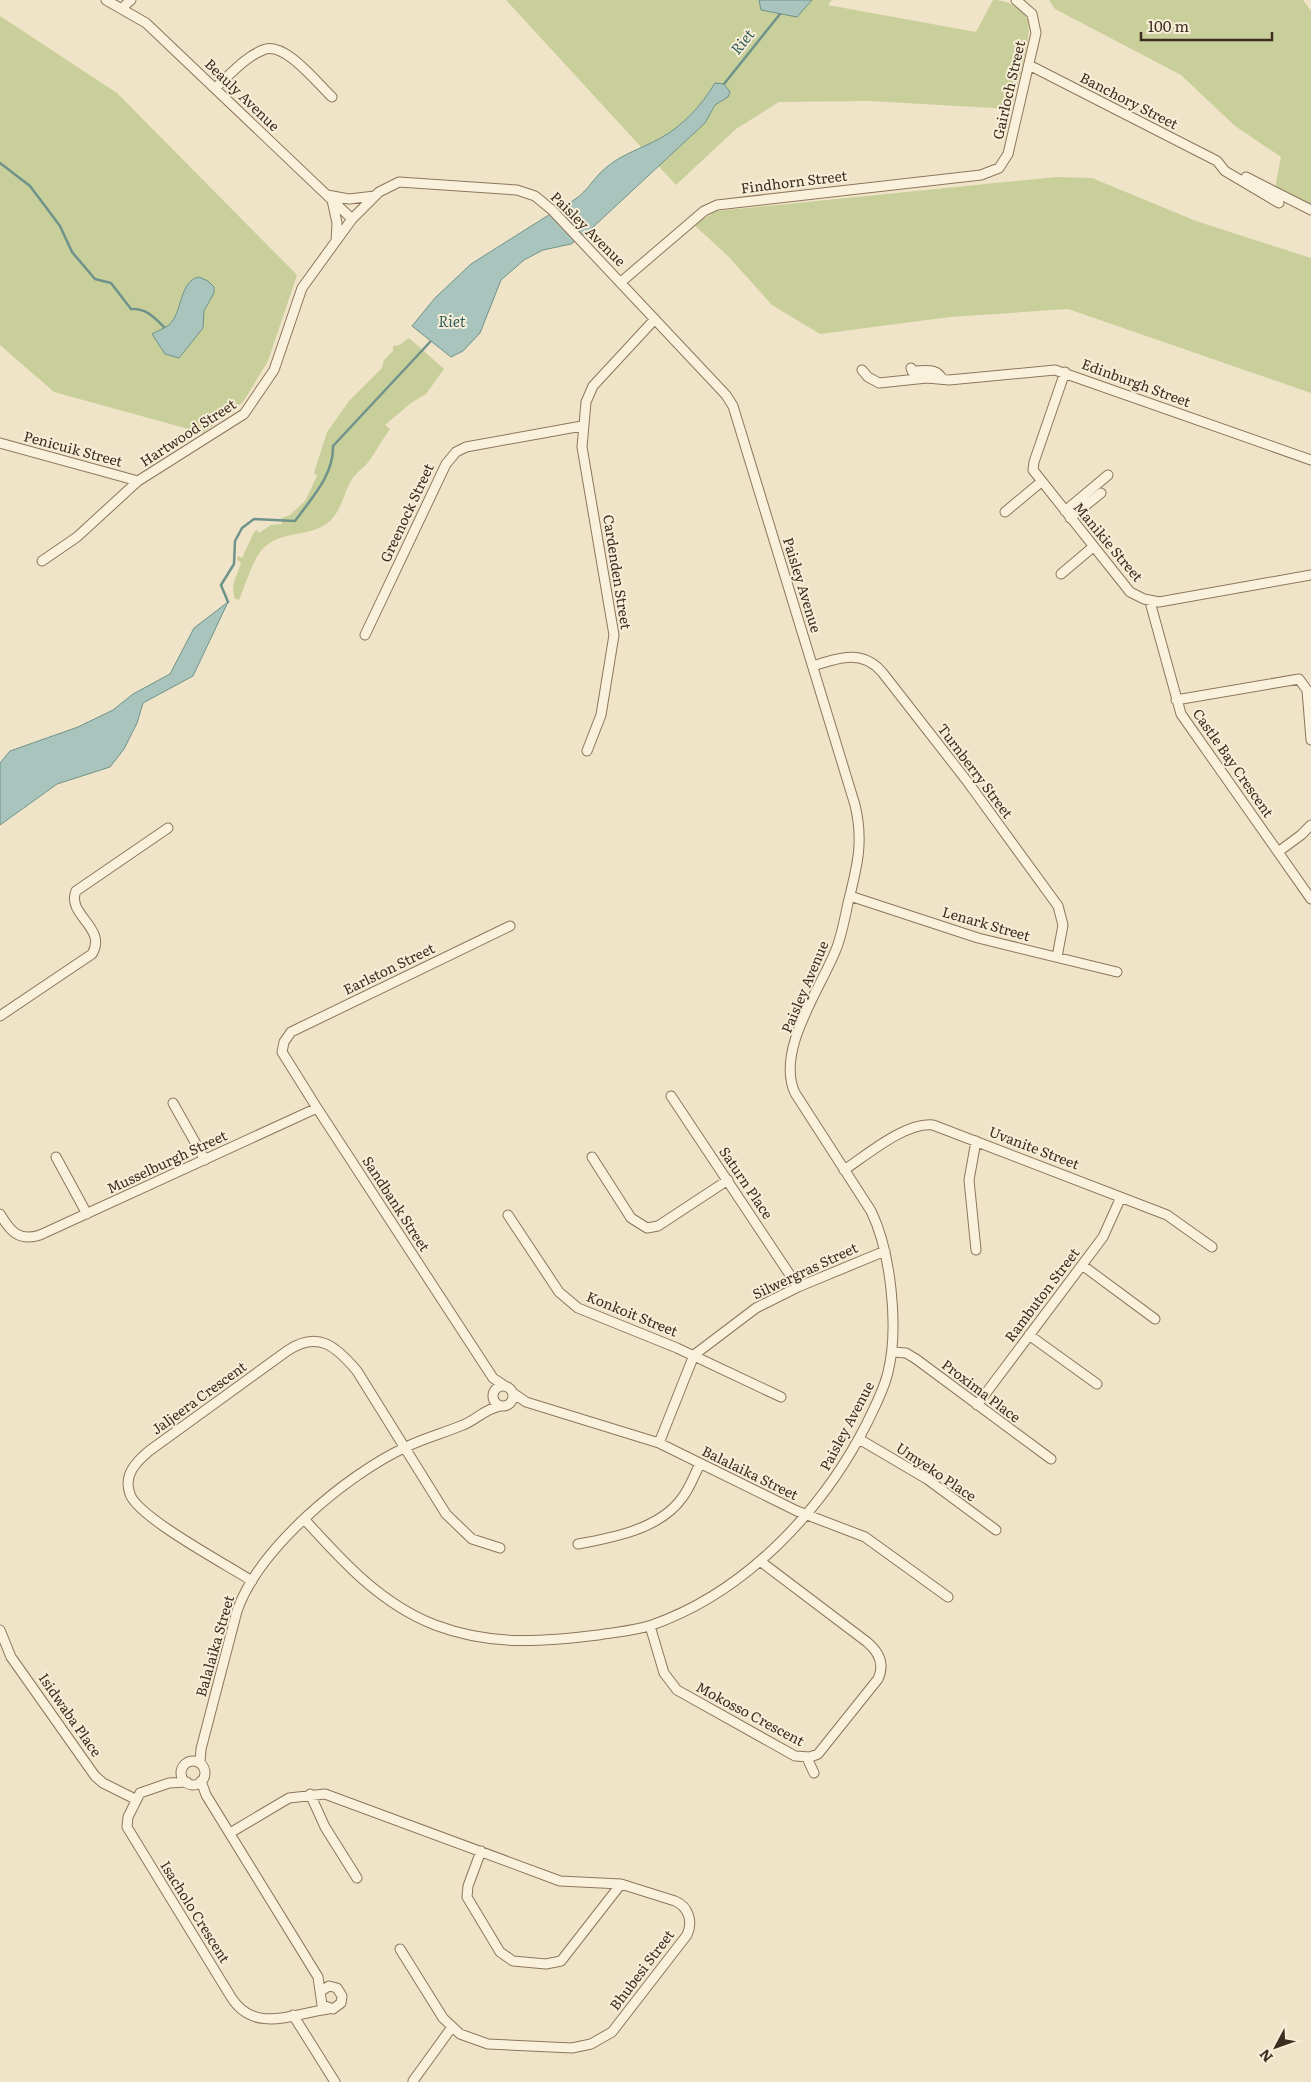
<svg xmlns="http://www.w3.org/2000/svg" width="1311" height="2082" viewBox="0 0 1311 2082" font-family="Literata,serif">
<rect width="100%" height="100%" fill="#f0e4c8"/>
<!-- green -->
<path fill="#c9cf9b" d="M506 0H832L828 5 976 32 993 0C1005 0 1024 7 1028 21 1032 40 1016 88 1011 109L870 101 779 102 736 129 676 185Z
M1049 0H1303L1311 11V206L1275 188 1281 157 1235 126 1181 75 1055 9Z
M0 16 117 93 297 275 268 361 243 402 203 433 54 392 0 345Z
M1056 177 1092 178 1196 221 1311 258V393L1068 309 950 317 820 334 772 305 727 255 694 225 716 211Z
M409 338 444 369 426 394 411 403 385 425 390 429C383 439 376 451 369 461 364 468 355 473 351 481 343 494 343 508 330 521 310 539 278 529 261 551 252 562 245 586 239 600L234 598 233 585 241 563 237 559 238 556 242 558 254 532 257 530 259 533 271 525 282 524 281 518 290 515 305 501 317 476 314 473 327 432 349 401 382 368 384 360 393 351V346L399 345Z"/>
<!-- water -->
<path fill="#a9c4bc" stroke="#6f938a" d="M759 0H812L797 17 761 10Z
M715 83 724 84 730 92 728 97 715 105 705 123 591 229 571 244 543 250 524 260 501 280 480 333 463 351 451 357 412 326 435 298 471 264 563 206C589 194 589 181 608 166 623 154 642 148 659 139 683 126 701 106 715 83Z
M199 277 208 281 214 287V293L204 311 203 328 179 358 165 354 152 334C157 331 165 328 169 325 183 312 179 281 199 277Z
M228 602 193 676 143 703 137 723 124 749 110 767 57 784 0 825V763L10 751 78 727 113 710 133 694 170 674 194 628Z"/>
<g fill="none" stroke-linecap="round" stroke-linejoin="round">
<!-- stream -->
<path stroke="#6f938a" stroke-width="2.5" d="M724 84 780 14
M0 163 30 186 60 226 72 252 95 279 111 283 131 309C146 308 154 317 164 327
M228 602 221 585 234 564 235 541 242 528 254 519 295 521C311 499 334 475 333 446L430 342"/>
<defs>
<path id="street" d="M106 0 146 23 352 219
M122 8 131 0
M1029 65 1217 161 1225 171 1279 203
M215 88C229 76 245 57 263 50 284 40 317 83 332 97
M1246 177 1311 210
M327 195 349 199 375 196
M332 200 337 223 336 241
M621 282 704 211 717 205 981 175 999 168 1008 154 1036 33 1032 14 1016 0
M911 368 912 371C924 371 937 367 942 379
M862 370 868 377 879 383 927 378 949 380 1055 370 1311 460
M1065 372 1034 462 1033 470 1130 592 1144 599 1159 602 1311 575
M0 443 138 481
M1065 511 1108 475
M1005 512 1041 482
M1070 518 1101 493
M42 561 77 537 138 481 244 414 274 370 302 288 352 219 379 192 399 182 517 190 535 196 552 210 726 395 733 406 855 805C864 842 857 867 848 903 845 918 842 933 837 947 822 987 775 1050 795 1093L871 1211C891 1252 899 1328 888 1372 884 1390 875 1406 867 1423 823 1510 746 1592 652 1625 635 1631 615 1632 598 1635 541 1642 491 1646 435 1625 381 1604 343 1562 305 1520
M1061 574 1093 547
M1150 602 1181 714 1311 899
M365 635 446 464 456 452 466 447 582 426
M813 666C838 658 862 649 882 672L967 781 1058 906 1063 925 1057 957
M1176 700 1299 679 1307 690 1311 740
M587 751 601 715 614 635 582 447 586 402 593 386 655 319
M1278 852 1301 835 1311 825
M850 896 978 938 1117 972
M0 1016 92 954C108 928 66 915 76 891L168 828
M671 1096 798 1287
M173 1103 205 1160
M56 1157 87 1214
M592 1157 631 1218 647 1228 658 1226 728 1180
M844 1170C867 1155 905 1122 933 1125L1167 1215 1212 1247
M0 1214C10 1231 19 1242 40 1235L317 1108
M508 1215 559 1292 578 1308 677 1348 781 1397
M976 1250 969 1180 976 1141
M1082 1265 1155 1319
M1029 1335 1097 1384
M893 1352 906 1353 916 1359 1051 1459
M493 1396a10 10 0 1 1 20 0a10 10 0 1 1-20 0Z
M505 1386 493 1378 317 1108 282 1052 284 1042 291 1032 510 926
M513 1393 526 1402 659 1443 797 1511 865 1537 948 1597
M977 1405 1103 1237 1121 1197
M859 1439 927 1479 996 1530
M659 1443 694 1355 756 1308 798 1287 885 1251
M578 1544C612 1538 660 1529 682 1498 690 1488 694 1475 700 1464
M252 1581C229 1566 137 1517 130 1494 123 1475 136 1462 149 1451L287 1351C318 1330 336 1346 357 1371L446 1514 472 1539 500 1548
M650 1626 664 1673 677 1690 795 1756 810 1757 818 1754 878 1679C885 1664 879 1652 867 1642L760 1561
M0 1630 11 1657 95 1776 103 1783 135 1799
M807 1758 814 1773
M181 1773a12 12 0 1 1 24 0a12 12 0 1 1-24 0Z
M200 1763 201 1749 237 1611C259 1548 346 1475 406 1447 424 1438 444 1433 463 1425 476 1420 485 1409 500 1406
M201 1781 206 1795 318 1977 322 2005 333 2009 341 2003 342 1996 337 1988 329 1986 321 1991
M187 1782 169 1783 140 1793 128 1817 127 1827 231 1997C254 2034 293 2014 328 2009
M310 1794 325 1827 357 1878
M230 1833 289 1798 325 1794 560 1881 621 1884 675 1901C689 1907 693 1922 687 1935L612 2032 591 2044 572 2048 488 2044 460 2034 443 2018 400 1949
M481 1851 468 1886 467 1897 500 1952 513 1961 546 1964 561 1961 621 1884
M293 2015 335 2082
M413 2081 452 2027"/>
</defs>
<!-- street casing -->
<use href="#street" stroke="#8d765c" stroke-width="11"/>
<!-- street -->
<use href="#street" stroke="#faf1dc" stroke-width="9"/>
</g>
<g text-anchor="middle" stroke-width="4" stroke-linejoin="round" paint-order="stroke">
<!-- street labels -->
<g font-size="14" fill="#3d2e20" stroke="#f7eed8">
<text transform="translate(1009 90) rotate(-77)" y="5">Gairloch Street</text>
<text transform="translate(242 95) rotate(44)" y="5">Beauly Avenue</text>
<text transform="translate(1129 101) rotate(27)" y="5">Banchory Street</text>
<text transform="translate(794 182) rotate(-7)" y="5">Findhorn Street</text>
<text transform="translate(588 229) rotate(45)" y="5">Paisley Avenue</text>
<text transform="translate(1136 383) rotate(20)" y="5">Edinburgh Street</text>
<text transform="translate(188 433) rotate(-33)" y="5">Hartwood Street</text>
<text transform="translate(73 449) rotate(15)" y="5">Penicuik Street</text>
<text transform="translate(407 513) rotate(-65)" y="5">Greenock Street</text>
<text transform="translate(1108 542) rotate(50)" y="5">Manikie Street</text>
<text transform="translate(617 572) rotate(81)" y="5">Cardenden Street</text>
<text transform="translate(802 585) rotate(73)" y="5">Paisley Avenue</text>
<text transform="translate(1233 763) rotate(55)" y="5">Castle Bay Crescent</text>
<text transform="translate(975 771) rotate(53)" y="5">Turnberry Street</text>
<text transform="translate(986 924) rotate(16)" y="5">Lenark Street</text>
<text transform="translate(389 969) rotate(-26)" y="5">Earlston Street</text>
<text transform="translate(805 987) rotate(-67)" y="5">Paisley Avenue</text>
<text transform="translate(1034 1148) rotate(21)" y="5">Uvanite Street</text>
<text transform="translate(167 1162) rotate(-25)" y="5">Musselburgh Street</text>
<text transform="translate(746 1183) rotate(56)" y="5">Saturn Place</text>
<text transform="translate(396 1204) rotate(57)" y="5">Sandbank Street</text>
<text transform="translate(805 1271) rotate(-25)" y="5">Silwergras Street</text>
<text transform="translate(1042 1295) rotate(-53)" y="5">Rambuton Street</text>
<text transform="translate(632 1314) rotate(22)" y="5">Konkoit Street</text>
<text transform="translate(981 1391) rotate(37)" y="5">Proxima Place</text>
<text transform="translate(199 1398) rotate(-36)" y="5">Jaljeera Crescent</text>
<text transform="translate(847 1426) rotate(-62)" y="5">Paisley Avenue</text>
<text transform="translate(936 1472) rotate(34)" y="5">Umyeko Place</text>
<text transform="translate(750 1473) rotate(26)" y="5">Balalaika Street</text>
<text transform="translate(215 1646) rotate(-74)" y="5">Balalaika Street</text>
<text transform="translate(750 1714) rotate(28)" y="5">Mokosso Crescent</text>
<text transform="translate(70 1715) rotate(55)" y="5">Isidwaba Place</text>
<text transform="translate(195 1912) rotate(58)" y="5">Isacholo Crescent</text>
<text transform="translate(642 1970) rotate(-53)" y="5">Bhubesi Street</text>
</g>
<!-- water labels -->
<g font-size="15" font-style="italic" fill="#2f5d5a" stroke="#f7eed8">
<text transform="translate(743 42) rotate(-51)" y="5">Riet</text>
<text x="452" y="327">Riet</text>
</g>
</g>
<!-- north arrow -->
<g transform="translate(1276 2047) rotate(229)" stroke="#f7eed8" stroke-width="4" paint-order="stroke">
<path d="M0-4L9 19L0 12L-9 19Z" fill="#3d2e20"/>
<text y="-8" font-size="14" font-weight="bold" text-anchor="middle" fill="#3d2e20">N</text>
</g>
<!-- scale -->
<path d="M1141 32v8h131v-8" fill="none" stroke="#3d2e20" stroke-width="2.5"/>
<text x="1148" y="32" font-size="15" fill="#3d2e20" stroke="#f7eed8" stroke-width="4" paint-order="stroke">100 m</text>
</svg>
